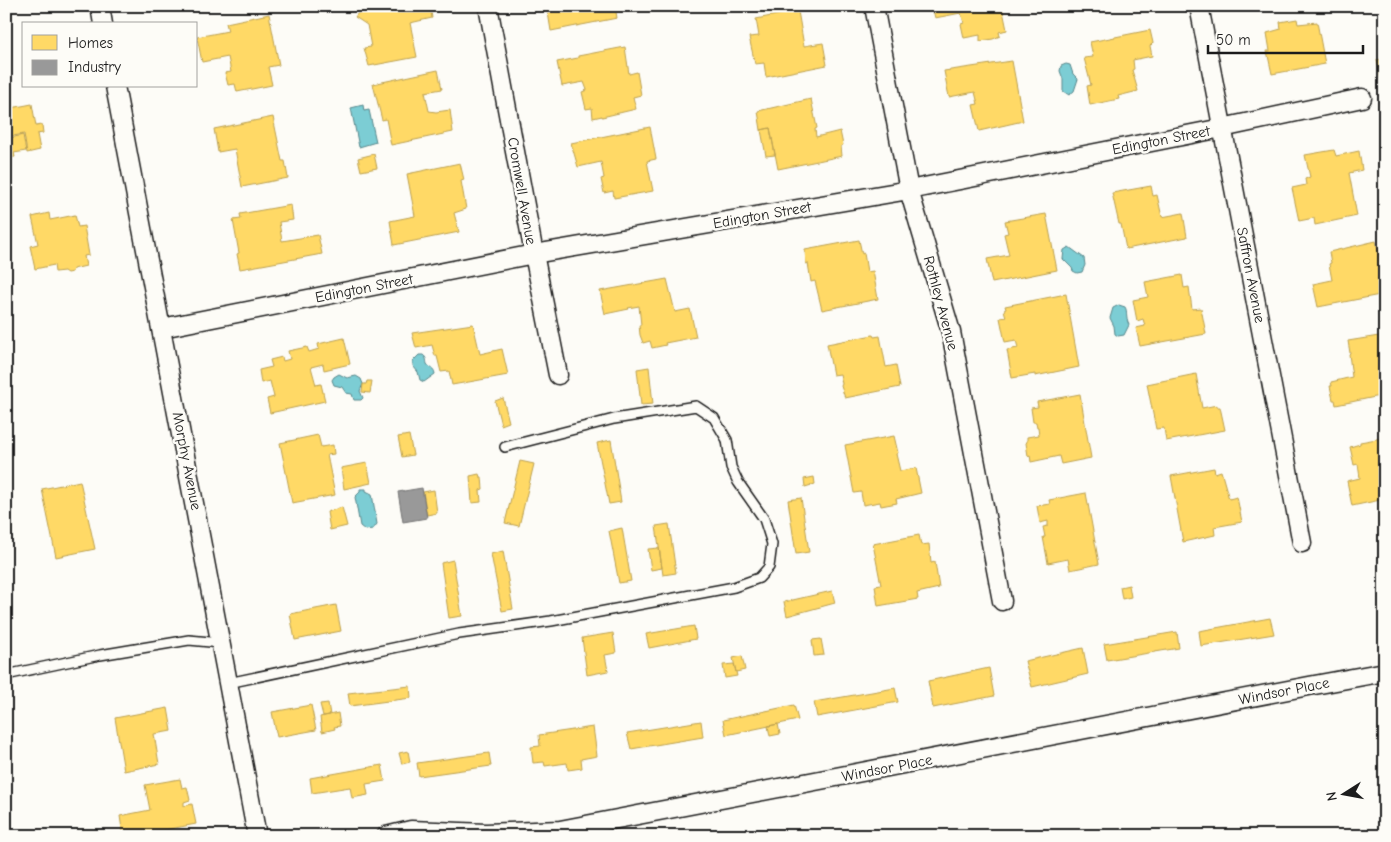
<svg xmlns="http://www.w3.org/2000/svg" width="1391" height="842" viewBox="0 0 1391 842" font-family="'Comic Neue',sans-serif">
<rect width="100%" height="100%" fill="#fdfcf7"/>
<filter id="ink" filterUnits="userSpaceOnUse"><feTurbulence type="fractalNoise" baseFrequency=".02" numOctaves="2"/><feDisplacementMap in="SourceGraphic" scale="10" xChannelSelector="R" yChannelSelector="G"/><feConvolveMatrix kernelMatrix="1 2 1 2 8 2 1 2 1" color-interpolation-filters="sRGB"/></filter>
<g filter="url(#ink)">
<!-- water -->
<path fill="#7ccdd4" stroke="#56868a" d="M1066 64 1070 65 1073 74 1078 79 1074 91 1069 95 1063 91V79L1060 71 1061 66Z
M363 105 364 111 369 110 376 142 359 147 351 108Z
M1069 247 1084 258 1085 265 1082 272 1077 273 1073 271 1072 268 1063 259 1064 250Z
M1119 305 1125 307C1128 312 1125 317 1129 325L1124 335 1118 336 1115 334 1114 326 1110 318 1113 308Z
M419 355H423C427 358 426 360 427 364 430 369 434 367 435 374L424 382 420 380 418 372 413 366V361Z
M339 374 347 378 356 376 361 379 363 384 360 391 363 398 361 400H354L352 394 346 393 342 387 334 385 332 380 334 377Z
M360 489H366V491L372 494 377 524 373 529 365 530 360 526 355 497 360 492Z"/>
<!-- homes -->
<path fill="#ffd966" stroke="#bba050" d="M363 6H430L432 18 410 23 417 57 369 66 364 48 371 47 367 25 355 17Z
M547 6H615L617 18 551 31Z
M932 6H1002L1007 30 999 32 1000 36 993 39 980 41V35L964 38 961 24 964 23 961 13 935 18Z
M798 11 804 46 823 43 827 65 766 77 764 63 755 64 749 37 759 36 756 19Z
M269 14 279 65 268 67 272 85 237 92 235 84 228 85 225 73 231 72 228 57 202 62 197 37 228 31 226 23Z
M1297 19 1298 24 1317 22 1325 64 1272 74 1267 51H1270L1267 33 1281 29 1280 22Z
M1150 30 1153 43 1150 46 1152 56 1133 60 1134 69 1132 70 1138 91 1118 96 1119 99 1090 105 1087 86 1091 85 1084 58 1093 57 1090 42Z
M625 47 629 74 637 72 641 95 633 97 636 109 602 117V116L593 118 592 108 586 109 582 92 587 90 584 82 562 86 557 62 578 58V56Z
M1385 58V79H1381L1377 60Z
M1012 61 1023 121 979 131 973 105 978 104 975 92 949 97 944 71Z
M438 70 442 89 425 92 429 111 436 112 450 110 453 132 391 145 386 119 382 120 373 84Z
M811 99 817 128 815 129 816 137 840 131 843 145 841 146 842 156 778 169 770 128 761 130 758 111Z
M32 104 36 126 42 125 43 133 37 134 40 150 27 153 24 134 8 137 6 109Z
M273 117 282 161H285L288 178 242 187 235 149 218 152 214 129Z
M650 127 656 159 647 161 653 191 614 198 613 191 604 193 601 179 604 178 601 162 578 167 571 143Z
M770 128 775 155 766 156 761 130Z
M23 135 26 151 14 153 15 157 8 158 6 139Z
M1334 150 1336 156 1359 151 1362 170 1349 173 1357 216 1315 225 1314 218 1299 221 1292 188 1306 185 1305 179 1310 177 1305 155Z
M374 154 377 168 361 171 358 158Z
M460 163 464 180 461 181 466 209 454 213 459 232 394 245 390 221 415 216 407 174Z
M1151 186 1153 196 1157 195 1162 217 1183 213 1187 237 1126 249 1121 224H1119L1112 193Z
M291 205 293 220 279 222 282 241 318 235 322 254 240 269 237 254 239 253 233 220 241 219 240 214Z
M49 213 50 220 75 215 78 227 84 226 89 255 84 256 86 266 73 269 72 272 67 273 64 271 55 272 54 265 35 269 30 246 38 244 32 217Z
M1046 214 1057 270 992 283 987 259 1009 255 1004 234 1008 233 1005 221Z
M859 240 862 254 864 253 867 272 873 271 878 299 822 310 815 281 811 282 808 263 806 264 805 250Z
M1376 241 1385 282V294L1318 307 1313 284 1332 280 1329 264 1331 263 1329 252Z
M1182 275 1184 288 1189 287 1192 309 1201 308 1206 334 1140 346 1136 328 1145 326 1143 319 1137 321 1133 300 1148 297 1145 282Z
M667 279 675 312 690 309 696 337 665 343 666 345 652 348 650 341 643 343 640 335 639 325H641L639 306 628 308 629 309 605 314 600 291Z
M1066 294 1079 367 1035 376V374L1012 378 1007 350 1018 348 1016 340 1005 342 1000 318 1006 317 1004 310 1006 309 1005 306Z
M473 324 480 354 502 349 508 375 452 385 449 371 441 372 437 356H435L432 345 416 348 412 333Z
M873 335 874 337 880 336 886 367 896 365 900 387 845 398 841 386 842 384 840 374 833 375 827 344Z
M1385 335V395L1336 405 1335 400H1333L1330 386H1332L1331 382 1352 377 1349 354 1350 353 1348 341Z
M344 338 350 364 324 370 323 364 311 367 316 385 321 384 325 401 270 413 267 399 274 397 270 381 261 383 259 370 272 367 270 360 282 357 283 361 290 359 288 351 307 347 309 352 319 349 318 344Z
M649 367 653 404 641 405 637 369Z
M1196 374 1202 408 1217 405V407H1220L1225 430 1166 441 1164 428 1156 429 1147 384Z
M367 381H372L370 393 362 392 363 384H366Z
M1080 394 1091 458 1061 464 1059 456 1031 462 1030 455 1028 456 1026 443 1027 442V437L1039 435 1038 427H1037L1036 422H1033L1031 408 1038 407 1037 402Z
M503 398 509 422 501 425 495 401Z
M318 435 321 447 333 445 334 454 327 455 335 495 292 503 280 443Z
M409 435 413 455 402 457 398 437Z
M894 436 898 453 896 454 900 471 916 468 921 493 896 499 897 503 881 506 880 502 863 505 861 492 854 493 845 445Z
M1382 438V440H1385V499L1352 506 1347 481 1360 478 1358 464 1354 465 1350 447 1360 444V442Z
M611 440 621 502 609 504 597 443Z
M520 461 534 464 519 526 505 523Z
M367 463 371 483 344 489 341 468Z
M1214 468 1215 473 1221 471 1229 499 1237 497 1242 522 1214 527 1215 535 1183 542 1171 476Z
M479 474 480 477H482L483 489 480 490 481 502 472 503 470 476Z
M814 477 815 484 805 487 804 479Z
M80 481 95 549 56 557 42 489Z
M434 490 437 513 427 515 423 492Z
M1086 493 1099 564 1070 570 1068 559 1048 563 1043 537H1045L1043 527 1048 526V521L1040 523 1037 506 1050 504 1049 500Z
M801 498 809 552 796 554 788 500Z
M342 507 347 526 330 530 327 512Z
M669 524 676 573 663 575 656 526Z
M622 528 631 581 619 583 609 531Z
M919 535 921 545 929 544 931 563 935 562 939 588 917 593 918 599 878 606 875 586 881 585 873 544Z
M659 548 662 568 651 570 648 549Z
M503 551 513 609 502 611 491 554Z
M453 560 462 616 449 618 441 563Z
M1129 585 1131 597 1122 599 1120 587Z
M832 591 835 603 787 616 784 602Z
M336 605 341 631 295 640 290 614Z
M1270 618 1274 634 1201 646 1199 631Z
M694 626 696 639 649 648 646 634Z
M1177 632 1179 648 1107 660 1104 644Z
M613 633 616 653 605 655 608 671 587 675 582 638Z
M821 639 824 655 814 656 812 640Z
M1083 648 1088 674 1032 687 1025 661Z
M742 656 745 670 736 672 733 658Z
M734 664 737 676 725 678 723 665Z
M989 668 994 696 933 708 928 681Z
M410 686 411 698 350 706 348 693Z
M895 688 898 702 817 717 814 702Z
M328 703 330 715 323 716 320 704Z
M311 705 316 730 277 737 272 712Z
M794 705 798 720 726 735 723 720Z
M168 708 172 731 154 734 159 764 124 771 115 718Z
M338 713 340 726 334 727 335 729 322 732 320 717Z
M701 721 703 737 631 749 627 733Z
M778 724 780 734 770 736 768 726Z
M593 727 597 756 581 759 582 768 568 770 567 763 545 766 544 762 533 763 531 747 540 746 539 735Z
M408 751 410 762 402 764 399 753Z
M489 753 491 766 419 776 417 763Z
M382 765 385 781 366 784 368 795 352 798 350 787 312 793 310 778Z
M180 779 182 788 187 787 190 800 184 802V806L192 804 196 824 154 832 155 836H123L120 816 150 810 145 785Z"/>
<!-- industry -->
<path fill="#999" stroke="#747474" d="M422 488 427 518 403 522 398 492Z"/>
<g fill="none" stroke-linecap="round" stroke-linejoin="round">
<defs>
<path id="lane" d="M6 675 100 655 189 640 221 643
M228 683 459 634 551 621 734 587 759 578 769 567 772 544 764 519 738 482 731 467 727 440 714 418 696 406 614 419 505 447"/>
<path id="street" d="M100 6 103 24
M488 6 534 254 558 375
M874 6 909 190 951 332 1002 601
M1199 6 1302 543
M115 86 257 836
M162 328 534 254 909 190 1222 128 1362 98
M386 836 411 830 486 833 560 830 1309 686 1385 672"/>
</defs>
<!-- lane casing -->
<use href="#lane" stroke="#1c1c1c" stroke-width="12"/>
<!-- street casing -->
<use href="#street" stroke="#1c1c1c" stroke-width="21"/>
<!-- lane -->
<use href="#lane" stroke="#fdfcf7" stroke-width="9"/>
<!-- street -->
<use href="#street" stroke="#fdfcf7" stroke-width="18"/>
</g>
</g>
<g text-anchor="middle" stroke-width="5" stroke-linejoin="round" paint-order="stroke">
<!-- street labels -->
<g font-size="15" fill="#1c1c1c" stroke="#fdfcf7">
<text transform="translate(1161 140) rotate(-11)" y="5">Edington Street</text>
<text transform="translate(522 191) rotate(80)" y="5">Cromwell Avenue</text>
<text transform="translate(762 215) rotate(-10)" y="5">Edington Street</text>
<text transform="translate(1251 275) rotate(79)" y="5">Saffron Avenue</text>
<text transform="translate(364 288) rotate(-11)" y="5">Edington Street</text>
<text transform="translate(941 303) rotate(75)" y="5">Rothley Avenue</text>
<text transform="translate(187 461) rotate(79)" y="5">Morphy Avenue</text>
<text transform="translate(1284 691) rotate(-11)" y="5">Windsor Place</text>
<text transform="translate(887 768) rotate(-11)" y="5">Windsor Place</text>
</g>
</g>
<!-- margin -->
<rect width="1391" height="842" fill="none" stroke="#fdfcf7" stroke-width="25"/>
<rect x="12" y="12" width="1366" height="817" fill="none" stroke="#1c1c1c" stroke-width="2" filter="url(#ink)"/>
<!-- legend -->
<rect x="22" y="22" width="175" height="65" fill="#fdfcf7" stroke="#a3a29f"/>
<rect x="32" y="35" width="25" height="15" fill="#ffd966" stroke="#a3a29f"/>
<text x="68" y="48" font-size="15" fill="#1c1c1c">Homes</text>
<rect x="32" y="60" width="25" height="15" fill="#999999" stroke="#a3a29f"/>
<text x="68" y="72" font-size="15" fill="#1c1c1c">Industry</text>
<!-- north arrow -->
<g transform="translate(1344 794) rotate(259)" stroke="#fdfcf7" stroke-width="4" paint-order="stroke">
<path d="M0-4L9 19L0 12L-9 19Z" fill="#1c1c1c"/>
<text y="-8" font-size="14" font-weight="bold" text-anchor="middle" fill="#1c1c1c">N</text>
</g>
<!-- scale -->
<path d="M1208 45v8h155v-8" fill="none" stroke="#1c1c1c" stroke-width="2.5"/>
<text x="1216" y="45" font-size="15" fill="#1c1c1c" stroke="#fdfcf7" stroke-width="4" paint-order="stroke">50 m</text>
</svg>
